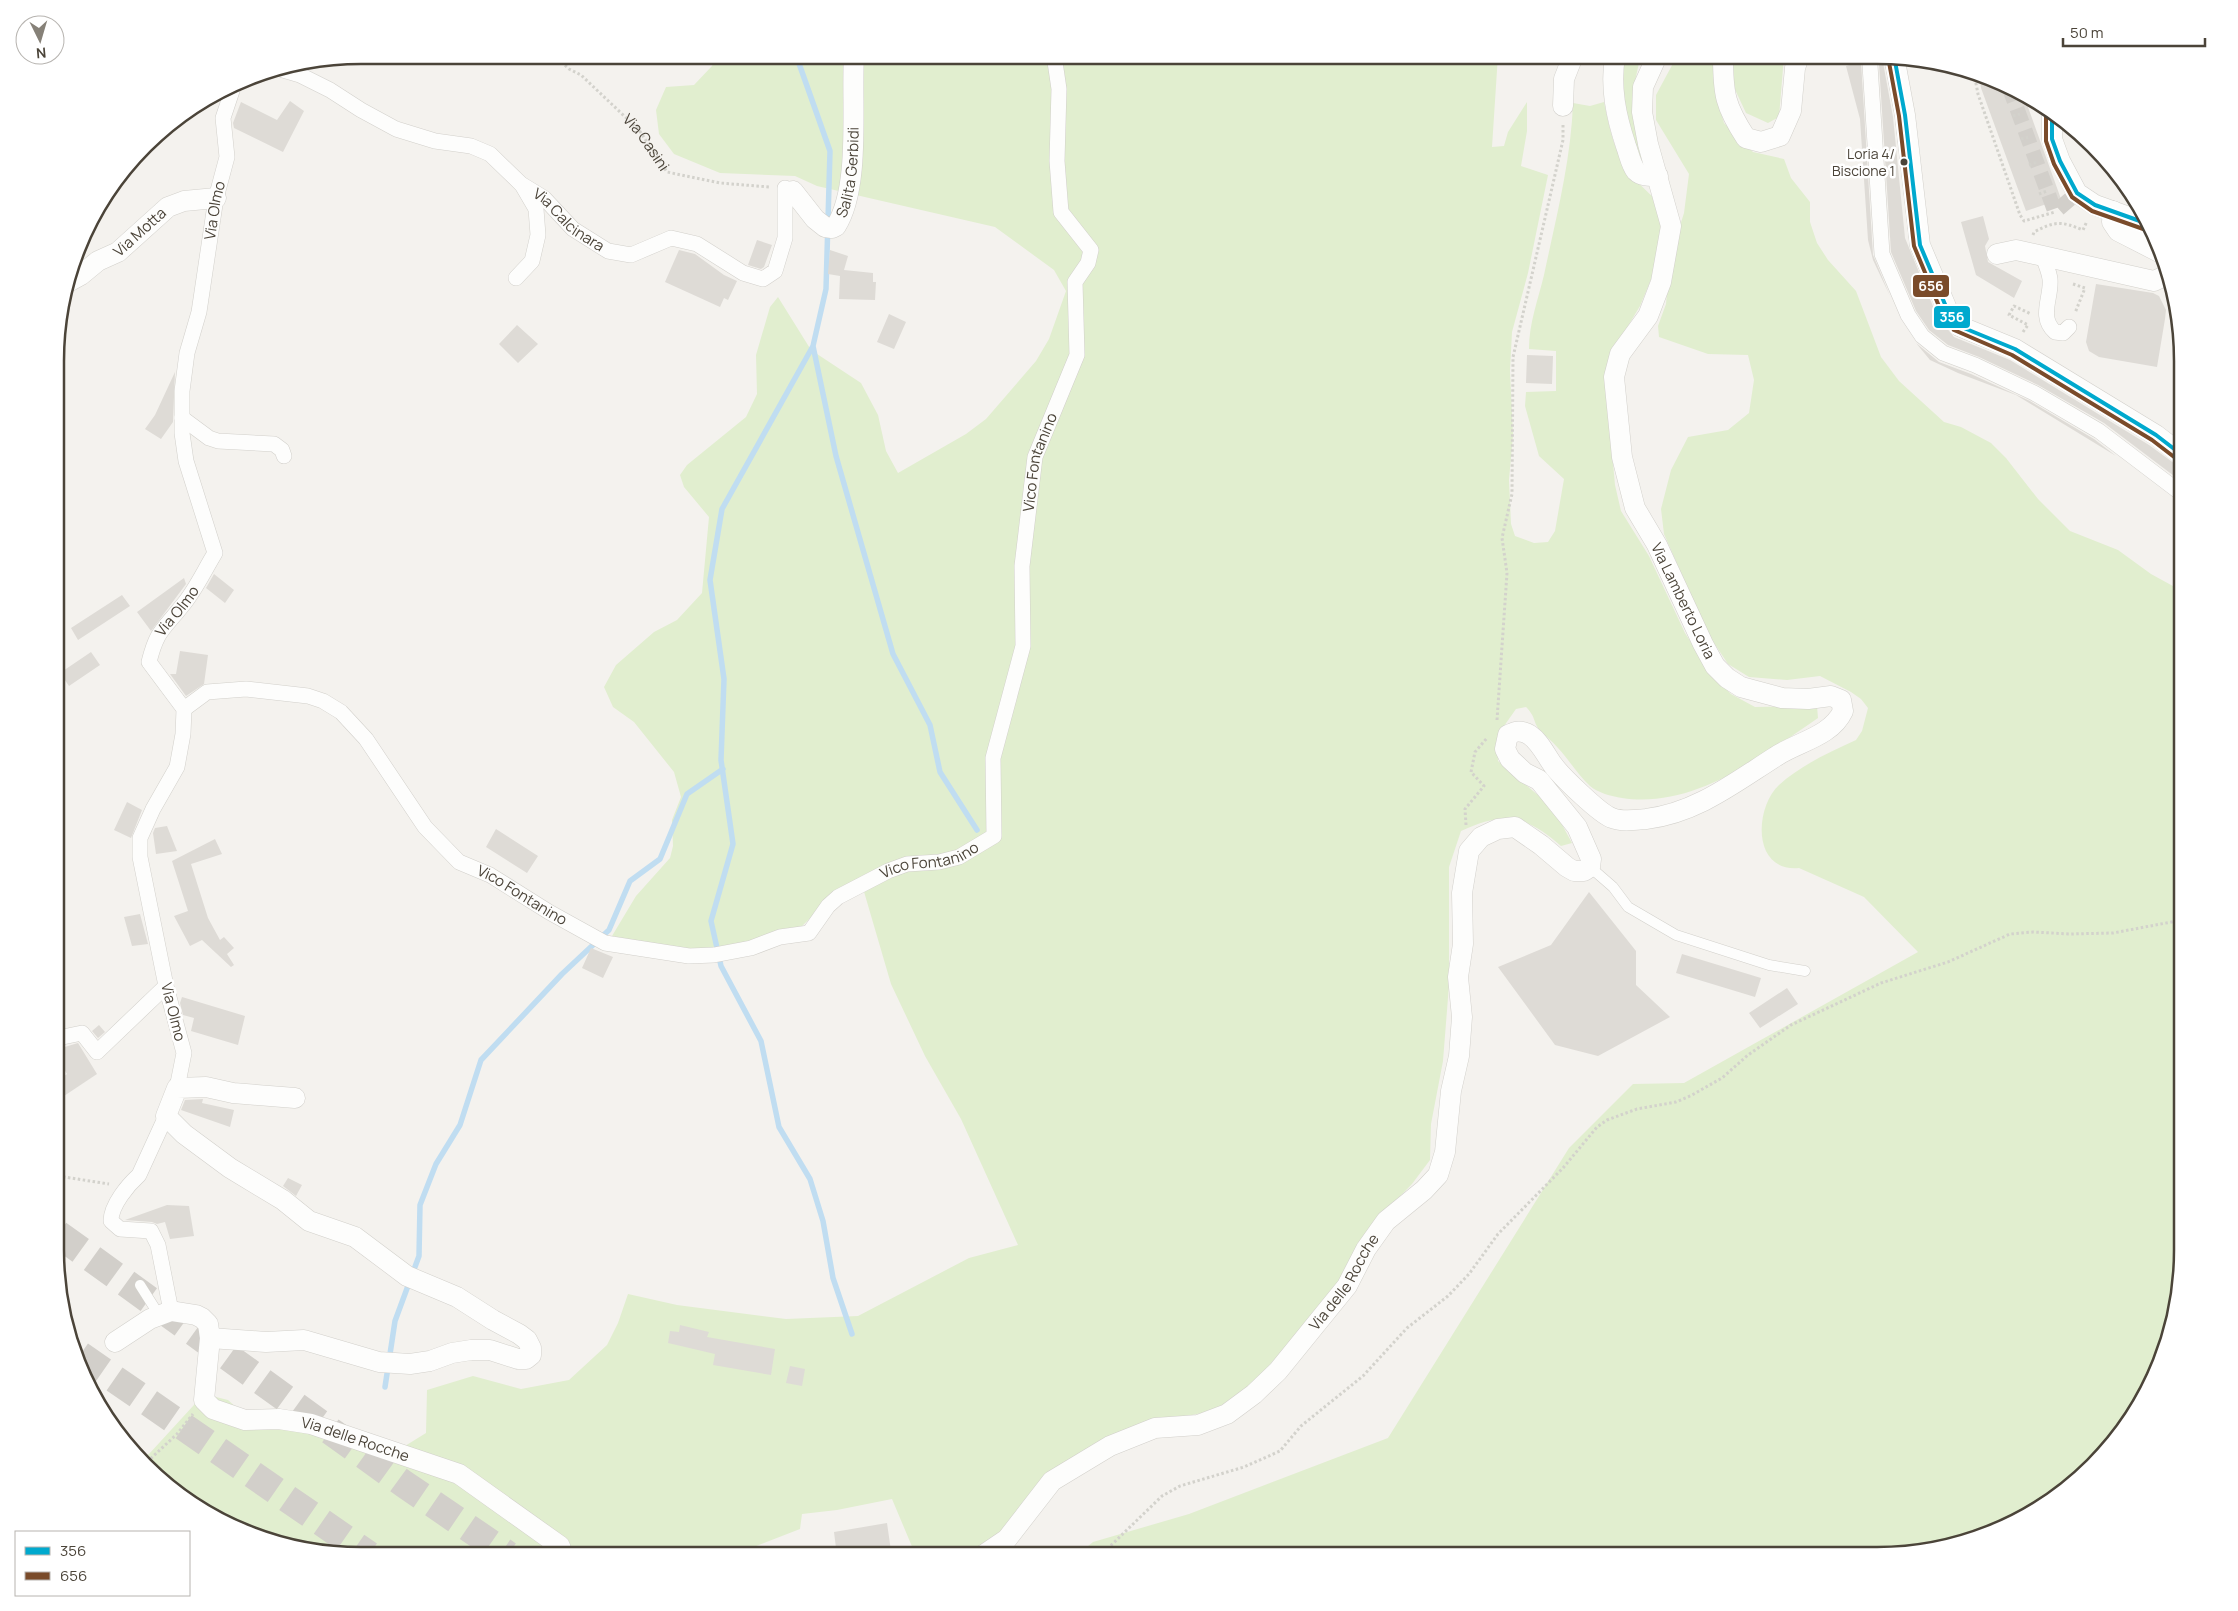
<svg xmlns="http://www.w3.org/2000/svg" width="2238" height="1611" viewBox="0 0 2238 1611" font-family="Manrope,sans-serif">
<rect width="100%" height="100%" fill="#f4f2ee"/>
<!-- green -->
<path fill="#e1eecf" d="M717 55H1498L1492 147 1504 146 1508 132 1527 102V131L1521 166 1548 175 1528 273 1512 332 1510 371 1513 435 1509 480 1511 524 1515 536 1534 543 1548 542 1555 531 1564 479 1539 456 1525 406 1526 392 1556 391V351L1529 349C1529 323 1538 300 1544 275 1556 218 1571 161 1573 103L1590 106 1604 102C1615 154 1619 167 1659 202L1661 235 1652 277 1640 306 1622 336 1609 419 1615 485 1621 511 1649 556 1685 633 1711 674 1731 694 1755 707 1817 706 1818 718C1761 757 1694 809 1622 798 1611 796 1598 793 1590 786 1578 775 1569 760 1558 748 1552 741 1545 736 1539 729 1533 722 1536 717 1526 707L1516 709 1497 736 1498 761 1553 808 1572 843 1561 846C1526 815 1504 811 1461 831L1449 867V985L1443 1061 1431 1124 1430 1160 1412 1184 1375 1222 1327 1300 1249 1388 1221 1409 1134 1427 1008 1525 987 1544 967 1556H916L892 1499 837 1510 802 1514 800 1529 746 1550V1556L341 1555 262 1540 174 1493 143 1457 149 1454 204 1394 228 1400 237 1408 405 1446 426 1433 427 1390 473 1376 521 1389 569 1380 607 1345 618 1323 628 1294 677 1305 786 1319 858 1316 969 1258 1018 1245 961 1119 925 1056 891 984 860 878 842 887 799 929 723 948 687 950 612 936 636 896 670 858 673 846 672 820 681 797 674 772 634 722 613 707 604 687 616 665 654 632 677 620 702 593 709 517 684 487 680 475 687 465 746 417 757 394 756 355 770 307 778 297 811 350 861 383 878 415 886 451 898 473 966 434 986 419 1036 361 1049 339 1066 291 1054 270 995 227 817 186 795 176 720 173 674 154 659 134 656 110 666 87 694 85 712 66Z
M1622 56H1641C1629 98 1631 124 1645 166H1639L1622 120Z
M1677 56H1713L1715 92 1724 123 1753 152 1784 159 1791 178 1810 202V222L1817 243 1828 260 1856 291 1881 357 1899 381 1944 422 1961 427 1991 443 2006 458 2038 499 2070 531 2118 550 2151 574 2182 591V1270L2167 1349 2120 1437 2064 1493 2013 1524 1956 1546 1878 1556H1076L1093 1542 1189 1514 1388 1438 1569 1148 1633 1084 1684 1083 1918 952 1864 897 1799 868C1751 872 1755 807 1779 785 1801 765 1830 752 1856 740L1862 731 1868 708 1861 699 1851 692 1820 676 1787 680 1749 677 1728 664 1708 634 1664 534 1661 509 1671 470 1688 437 1728 430 1749 413 1754 380 1748 355 1708 354 1659 337 1658 326 1666 304 1670 257 1684 213 1689 174 1656 120V95Z
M1731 56H1784L1779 117 1768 123 1746 113 1731 81Z"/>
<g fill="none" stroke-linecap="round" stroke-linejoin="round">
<!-- stream -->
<path stroke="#c0ddf1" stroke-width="5.5" d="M796 55 830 151 826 289 813 346 836 456 893 654 930 725 940 772 977 830
M813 346 722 509 710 580 724 679 721 760 733 844 711 921 721 966 761 1041 779 1127 810 1179 823 1221 833 1278 852 1334
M385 1387 395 1321 419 1256 420 1205 436 1164 460 1125 481 1060 562 974 609 930 630 881 660 859 687 794 723 769"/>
</g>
<!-- building -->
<path fill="#dedbd6" d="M1882 57 1893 117 1905 238 1937 316 1954 337 2010 360 2149 445 2175 464 2182 467V482L2104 423 2038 385 1979 357 1948 345 1929 330 1916 311 1891 252 1879 64 1876 58Z
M1861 62 1873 255 1890 296 1873 260 1868 240 1860 119 1846 66Z
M1979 75 1994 78 2024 96 2061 199 2026 211 1981 88Z
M290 101 304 111 283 152 234 128 233 123 241 102 277 120Z
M1983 216 1989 239 1985 246 1988 262 2022 281 2014 298 1976 275 1961 222Z
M757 240 772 245 764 267 761 269 748 265Z
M679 250 695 254 724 275 737 281 728 300 724 298 720 307 665 282Z
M830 250 848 256 844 270 873 273V282H876L875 300 839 299 840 276 828 274Z
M2096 284 2153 293 2159 296 2166 310 2165 319 2157 367 2099 357 2089 351 2086 342Z
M889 314 906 322 894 349 877 342Z
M517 325 538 344 518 363 499 344Z
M1916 343 1939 362 1971 374 2030 401 2094 439 2116 456 2016 395 1958 373 1930 360Z
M1527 355 1553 356 1552 384 1526 383Z
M175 372 173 422 161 439 145 429 155 415Z
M214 574 234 590 225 603 206 588Z
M184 578 186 584 151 631 137 612Z
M122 595 130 606 78 640 71 628Z
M180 651 208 655 204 684 186 696 170 674H176Z
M91 652 100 665 69 686 60 673Z
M127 802 142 810 131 838 114 830Z
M167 826 177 851 156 854 153 833 155 828Z
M496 829 538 856 527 873 486 847Z
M215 839 222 854 191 864 208 918 220 940 224 937 234 948 227 954 234 965 231 967 202 940 190 946 174 916 188 911 172 861Z
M1589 892 1636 951V985L1670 1017 1598 1056 1555 1045 1498 967 1551 945Z
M140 914 148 944 132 946 124 917Z
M591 948 613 957 603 978 582 968Z
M1682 954 1761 978 1755 997 1676 973Z
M1787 988 1798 1004 1760 1028 1749 1013Z
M182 997 245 1016 238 1045 191 1031 194 1018 183 1015 180 1003Z
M99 1025 105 1032 98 1038 92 1031Z
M78 1043 97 1074 58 1100V1081L67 1074 58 1060V1049Z
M203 1099 202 1103 234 1110 230 1127 181 1110 185 1100Z
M288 1178 302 1185 296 1196 283 1186Z
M167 1205 189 1206 194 1236 170 1239 165 1222 157 1224 152 1222 125 1220Z
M680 1325 709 1332 707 1337 775 1349 771 1375 713 1365 715 1354 668 1343 670 1331 679 1332Z
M790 1366 805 1369 802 1386 786 1383Z
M887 1523 891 1551 862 1556H837L834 1532Z"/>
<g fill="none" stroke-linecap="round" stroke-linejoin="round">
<!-- pedestrian-tunnel -->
<path stroke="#d2cfca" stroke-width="15" stroke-dasharray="15 8" stroke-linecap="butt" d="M2009 87 2055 212 2077 193"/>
<!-- motorway-tunnel -->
<path stroke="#d2cfca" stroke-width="28" stroke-dasharray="28 14" stroke-linecap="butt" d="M58 1234 404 1484 508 1555
M80 1355 369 1555"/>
<defs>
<path id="service" d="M1590 867 1613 887 1628 907 1676 935 1769 965 1805 971
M140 1285 159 1315"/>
<g id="pedestrian">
<path d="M1870 65 1882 254 1908 315 1922 336 1943 353 1975 365 2034 393 2099 431 2182 494"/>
<path id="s2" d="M283 70 300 75 330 90 361 110 396 129 435 141 471 146 490 154 521 184 544 198 573 229 608 251 631 255 671 238 697 244 743 273 763 279 775 271 785 238V188L793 191"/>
<path d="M2043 256C2045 263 2049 271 2050 279 2052 297 2038 317 2055 332L2063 333 2069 327"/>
<path d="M516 278 532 261 538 235 536 209 522 185"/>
<path d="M182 418 209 438 218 441 274 444 282 450 284 456"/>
<path id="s3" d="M184 709 207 692 246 689 308 696 323 701 341 712 366 739 425 827 459 862 490 875 549 912 605 943 689 956 714 955 751 948 780 937 809 933 828 906 838 897 888 871 907 864 939 862 959 857 994 836 993 758 1023 646 1022 566 1035 457 1077 355 1075 282 1088 263 1091 250 1061 212 1057 161 1059 89 1054 55"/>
<path d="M58 1038 82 1033 97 1052 166 986"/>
<path id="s4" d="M177 1088 184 1053 166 986 140 857V838L153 809 177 767 183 734 184 709 149 662C157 630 163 630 182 606 195 591 204 571 215 553L186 461 182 433V391L187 353 199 312 216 198 227 157 223 118 234 85"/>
<path d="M166 1116 139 1175C128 1185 111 1205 111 1221L120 1229 151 1231 158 1245 171 1311"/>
</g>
<g id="minor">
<path d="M1615 56C1610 88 1616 116 1626 146 1629 154 1631 165 1636 171 1642 177 1651 176 1658 176"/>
<path d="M1723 56C1723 94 1725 106 1746 138L1761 142 1780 136 1791 111 1795 68 1799 56"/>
<path d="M1894 56 1905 115 1920 245 1947 309 1959 326 2015 349 2156 435 2182 455"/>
<path d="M1563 106 1564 79 1573 56"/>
<path d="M2052 112V139L2060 161 2077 193 2095 205 2151 225"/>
<path id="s5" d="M793 191 815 219 825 227 832 228 836 226C861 187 851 102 854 55"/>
<path d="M2113 211 2112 222 2118 231 2159 252"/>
<path d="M1997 254 2016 250 2154 281 2165 276"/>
<path id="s6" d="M70 281 81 275 98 261 118 252 168 207 184 201 216 198"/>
<path d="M210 1338 266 1342 304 1340 379 1362 410 1364 430 1361 452 1353 471 1350H490L518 1359H526L531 1355V1348L527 1340 519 1334 493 1320 457 1297 407 1276 355 1237 309 1221 283 1200 230 1168 184 1134 166 1116 177 1088 206 1087 233 1093 295 1098"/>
<path id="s7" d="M115 1342 150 1319 171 1311 196 1315 202 1318 208 1324 210 1338 204 1400 213 1409 245 1420 279 1419 311 1424 459 1474 560 1546 562 1555"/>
<path id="s8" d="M982 1556 1007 1539 1052 1481 1110 1446 1155 1428 1198 1425 1227 1414 1254 1394 1278 1371 1347 1286 1366 1249 1386 1221 1424 1190 1438 1175 1445 1152 1451 1091 1459 1056 1462 1017 1458 977 1463 944 1462 893 1469 851 1481 837 1498 829 1515 827 1541 845 1567 867 1574 871H1584L1590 867 1591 859 1577 827 1539 780 1525 773 1510 759 1505 749 1508 735C1514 732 1518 730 1526 733 1538 738 1545 754 1553 765 1561 776 1600 814 1612 818 1622 822 1635 820 1646 819 1696 813 1734 783 1775 757 1797 742 1831 737 1843 711L1841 700 1831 696 1808 699 1782 698 1741 687 1727 678 1715 666 1703 644 1657 545 1635 508 1622 457 1614 377 1620 354 1648 316 1661 282 1671 226 1648 144 1642 112 1643 87 1657 56"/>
</g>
</defs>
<!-- service casing -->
<use href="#service" stroke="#d2d0cb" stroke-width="11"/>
<!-- pedestrian casing -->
<use href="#pedestrian" stroke="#d2d0cb" stroke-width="16"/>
<!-- minor casing -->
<use href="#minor" stroke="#d2d0cb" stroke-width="21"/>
<!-- path -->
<g stroke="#d3d2cc" stroke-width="3" stroke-dasharray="2.5 2.5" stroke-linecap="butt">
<path id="s1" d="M554 55 569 69 581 75 639 130 667 172 720 183 769 187"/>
<path d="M1974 73 1978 94 2020 215 2024 221 2055 212"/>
<path d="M2013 116 2020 114"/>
<path d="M2021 139 2029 137"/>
<path d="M2029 165 2037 162"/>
<path d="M2039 194 2047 191"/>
<path d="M2033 235 2034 232C2055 221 2061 221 2083 230L2087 221"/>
<path d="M2073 284 2085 288 2075 313"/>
<path d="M2023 332 2028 325 2009 315 2014 306 2031 314"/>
<path d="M1497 720 1507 573 1502 538 1512 494 1513 357 1563 140V124"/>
<path d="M1466 825 1465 809 1484 786 1471 772 1475 752 1487 738"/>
<path d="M58 1176 109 1184"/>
<path d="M147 1462 177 1434 193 1414"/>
<path d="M1100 1556 1162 1496 1180 1486 1244 1467 1280 1451 1301 1426 1363 1376 1407 1328 1448 1296 1469 1274 1498 1234 1563 1168 1597 1127 1607 1120 1637 1109 1676 1102 1692 1095 1722 1078 1748 1055 1791 1025 1881 983 1948 962 2010 934 2033 932 2070 934 2113 933 2182 920"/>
</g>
<!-- service -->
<use href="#service" stroke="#fdfdfc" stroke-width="10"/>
<!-- pedestrian -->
<use href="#pedestrian" stroke="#fdfdfc" stroke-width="15"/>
<!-- minor -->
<use href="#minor" stroke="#fdfdfc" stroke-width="20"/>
<defs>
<path id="bus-1" d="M1894 56 1905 115 1920 245 1947 309 1959 326 2015 349 2156 435 2182 455
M2052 112V139L2060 161 2077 193 2095 205 2151 225"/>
<path id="bus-2" d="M1888 57 1899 116 1914 246 1941 311 1954 330 2012 355 2152 440 2178 460
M2046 112V141L2054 164 2072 197 2092 211 2149 231"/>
</defs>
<!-- bus-1 casing -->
<use href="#bus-1" stroke="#fff" stroke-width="8"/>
<!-- bus-2 casing -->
<use href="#bus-2" stroke="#fff" stroke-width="8"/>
<!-- bus-1 -->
<use href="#bus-1" stroke="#00a9ce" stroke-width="4"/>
<!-- bus-2 -->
<use href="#bus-2" stroke="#7a4b2a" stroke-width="4"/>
</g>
<!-- markers -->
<circle fill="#4b4439" stroke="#fff" stroke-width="2" cx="1904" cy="162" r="4.5"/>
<g text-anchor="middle" stroke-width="5" stroke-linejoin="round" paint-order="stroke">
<!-- bus labels -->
<g font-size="14" fill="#4b4439" stroke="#fff" text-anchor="end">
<text x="1895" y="159">Loria 4/<tspan x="1895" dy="17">Biscione 1</tspan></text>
</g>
<!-- street labels -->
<g font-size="15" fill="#4b4439" stroke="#fff">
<text dy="5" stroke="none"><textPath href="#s1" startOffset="128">Via Casini</textPath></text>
<text dy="5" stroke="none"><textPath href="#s5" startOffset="116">Salita Gerbidi</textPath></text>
<text dy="5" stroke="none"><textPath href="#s4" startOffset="932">Via Olmo</textPath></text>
<text dy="5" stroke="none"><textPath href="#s2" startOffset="329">Via Calcinara</textPath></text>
<text dy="5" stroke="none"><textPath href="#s6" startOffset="86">Via Motta</textPath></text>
<text dy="5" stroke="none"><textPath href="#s3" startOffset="1330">Vico Fontanino</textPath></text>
<text transform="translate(1683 601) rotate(64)" y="5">Via Lamberto Loria</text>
<text dy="5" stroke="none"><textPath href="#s4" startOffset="512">Via Olmo</textPath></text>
<text dy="5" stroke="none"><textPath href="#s3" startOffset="880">Vico Fontanino</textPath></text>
<text dy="5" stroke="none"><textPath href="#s3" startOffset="430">Vico Fontanino</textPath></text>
<text transform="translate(173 1012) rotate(76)" y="5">Via Olmo</text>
<text dy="5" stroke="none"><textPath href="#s8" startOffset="472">Via delle Rocche</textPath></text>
<text dy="5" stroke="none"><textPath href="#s7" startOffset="341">Via delle Rocche</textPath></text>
</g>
</g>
<!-- crop -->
<path d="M0 0H2238V1611H0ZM361 64H1877A297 297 0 0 1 2174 361V1250A297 297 0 0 1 1877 1547H361A297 297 0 0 1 64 1250V361A297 297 0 0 1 361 64Z" fill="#fff" fill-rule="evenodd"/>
<path fill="none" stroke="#4b4439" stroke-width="2.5" d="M361 64H1877A297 297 0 0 1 2174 361V1250A297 297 0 0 1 1877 1547H361A297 297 0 0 1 64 1250V361A297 297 0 0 1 361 64Z"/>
<g stroke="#fff" stroke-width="2">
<rect x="1912" y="274" width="38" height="24" rx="5" fill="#7a4b2a"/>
<rect x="1933" y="305" width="38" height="24" rx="5" fill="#00a9ce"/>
</g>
<g font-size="14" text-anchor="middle" font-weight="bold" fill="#fff">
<text x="1931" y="291">656</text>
<text x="1952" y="322">356</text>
</g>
<!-- legend -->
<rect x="15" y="1531" width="175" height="65" fill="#ffffff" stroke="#b7b4b0"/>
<rect x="25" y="1547" width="25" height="8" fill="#00a9ce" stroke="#b7b4b0"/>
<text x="60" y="1556" font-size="15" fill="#4b4439">356</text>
<rect x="25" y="1572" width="25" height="8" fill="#7a4b2a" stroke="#b7b4b0"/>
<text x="60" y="1581" font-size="15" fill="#4b4439">656</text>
<!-- north arrow -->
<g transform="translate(40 40) rotate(175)"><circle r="24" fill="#ffffff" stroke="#b7b4b0"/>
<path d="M0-4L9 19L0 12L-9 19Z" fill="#868178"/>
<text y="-8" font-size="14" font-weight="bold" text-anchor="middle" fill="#4b4439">N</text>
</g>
<!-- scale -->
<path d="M2063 38v8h142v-8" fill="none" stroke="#4b4439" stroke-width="2.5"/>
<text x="2070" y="38" font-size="15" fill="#4b4439" stroke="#ffffff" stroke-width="4" paint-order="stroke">50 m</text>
</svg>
